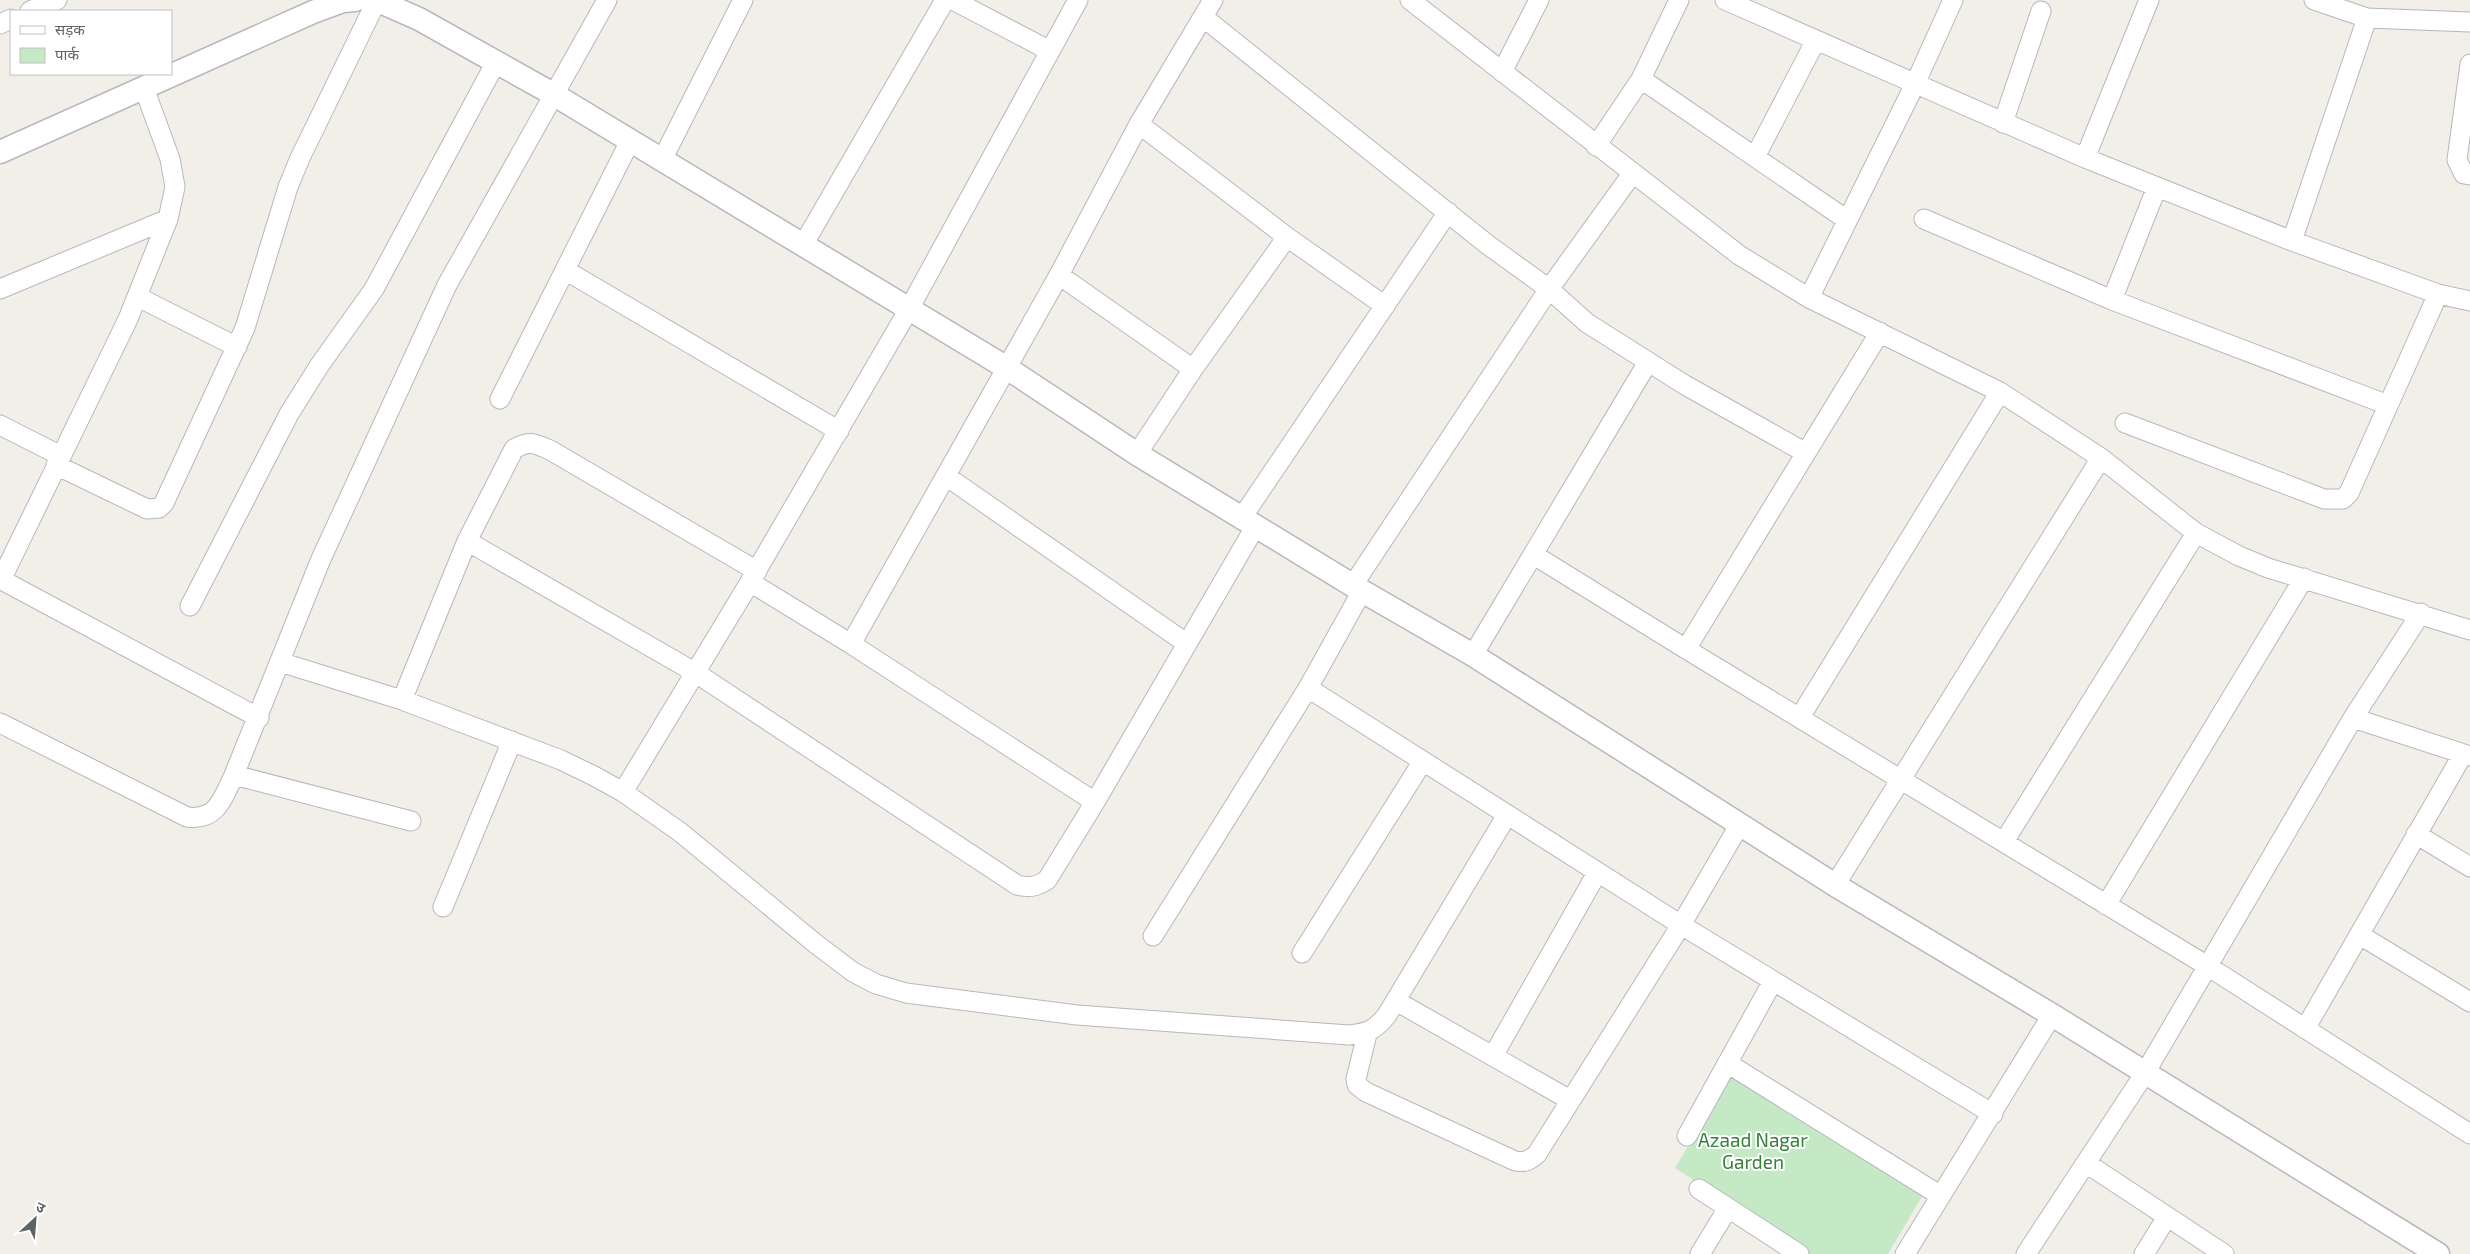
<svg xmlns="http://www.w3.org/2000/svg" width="2470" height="1254" viewBox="0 0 2470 1254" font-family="'Exo 2','Noto Sans Devanagari',sans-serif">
<rect width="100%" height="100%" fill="#f1efe8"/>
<!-- green -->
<path fill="#c5e8c5" d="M1733 1071 1923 1195 1888 1254H1809L1675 1168Z"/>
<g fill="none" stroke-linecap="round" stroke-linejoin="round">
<defs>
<path id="minor" d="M953 0 1050 51
M1410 0 1739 255 1809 298 2000 392 2101 458 2196 533 2239 556 2268 568 2470 630
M1725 0 2085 158 2292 241 2438 294 2470 301
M2314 0 2367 18 2470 22
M30 11 57 0
M1203 17 1488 245 1549 289 1587 323 1685 385 1806 453
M0 24 11 19
M2470 64 2457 160 2464 174 2470 175
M1502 72 1539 0
M1641 79 1847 220
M2003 123 2041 11
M1139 124 1287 237 1385 306
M1596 146 1641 79 1679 0
M1755 157 1816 40
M2085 158 2149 0
M662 160 743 0
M1924 219 2112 300 2388 405
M2292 241 2367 18
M803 245 945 0
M565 270 839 431
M1059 275 1193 369
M0 289 168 219
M138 297 237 347
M1809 298 1915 84 1953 0
M2112 300 2157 187
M1880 332 1686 649 2209 967 2470 1134
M500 399 630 141
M2125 423 2324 499H2343L2349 493 2438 294
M0 425 61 456
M1137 454 1193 369 1287 237
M56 465 147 509 159 508 164 503 245 328 288 187 300 158 376 2
M946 476 1186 643
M1241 519 1448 212
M467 541 696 673 1017 885C1029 888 1036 887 1047 880L1095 802 1255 527
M1534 555 1686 649
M0 579 259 718
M1 580 128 319 168 219 175 187 170 159 144 88
M750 582 851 644 1095 802
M1353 585 1549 289 1632 174
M1362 591 1308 688 1681 925 1993 1114
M190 606 289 414 319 366 374 289 496 62
M851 644 1059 275 1139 124 1213 0
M1473 655 1648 362
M280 662 402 700 561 760 594 776 623 792 680 832 816 944 853 972 876 984 906 993 1077 1015 1349 1035C1368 1033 1375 1030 1387 1015L1507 815
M402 700 467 541 514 449C529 440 534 443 550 450L757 571
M1800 717 2000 392
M2353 718 2470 756
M0 723 187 817C217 821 223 798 234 775L321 559 447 285 607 0
M234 775 411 821
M623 792 750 582 909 309 1078 0
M2416 834 2470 867
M2005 840 2196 533
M1835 885 2101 458
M2106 905 2304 578
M443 907 512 741
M2360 935 2470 1002
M1153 936 1308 688
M1302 953 1423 761
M1396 1001 1570 1100
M2305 1029 2463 754
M1367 1034 1356 1079 1357 1085 1366 1092 1515 1161C1525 1163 1530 1160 1537 1154L1681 925 1740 824
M1493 1056 1597 873
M1727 1063 1941 1196
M1687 1136 1773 981
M2086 1163 2224 1254
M1699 1189 1799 1254
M1700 1254 1728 1208
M1905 1254 2052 1015
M2026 1254 2145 1073 2353 718 2421 613
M2144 1254 2167 1217"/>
<path id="tertiary" d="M368 0 385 4 419 19 553 94 1007 368 1137 454 1362 591 1473 655 1835 885 2052 1015 2438 1254
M0 152 313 12 343 1 355 0"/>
</defs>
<!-- minor casing -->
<use href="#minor" stroke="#b5b8bc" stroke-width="21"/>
<!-- tertiary casing -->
<use href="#tertiary" stroke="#b5b8bc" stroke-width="25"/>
<!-- minor -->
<use href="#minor" stroke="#fff" stroke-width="19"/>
<!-- tertiary -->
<use href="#tertiary" stroke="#fff" stroke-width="22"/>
</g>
<g text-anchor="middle" stroke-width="4" stroke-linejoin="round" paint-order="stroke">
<!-- park labels -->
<g font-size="19" fill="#348238" stroke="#fff">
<text x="1753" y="1147">Azaad Nagar<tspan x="1753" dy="22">Garden</tspan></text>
</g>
</g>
<!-- legend -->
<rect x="10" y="10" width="162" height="65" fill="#ffffff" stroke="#bfc1c3"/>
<rect x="20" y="26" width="25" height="8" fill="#ffffff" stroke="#bfc1c3"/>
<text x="55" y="35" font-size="15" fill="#5f6368">सड़क</text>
<rect x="20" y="48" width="25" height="15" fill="#c5e8c5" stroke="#bfc1c3"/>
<text x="55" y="60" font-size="15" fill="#5f6368">पार्क</text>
<!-- north arrow -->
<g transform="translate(35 1219) rotate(26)" stroke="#ffffff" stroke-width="4" paint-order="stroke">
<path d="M0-4L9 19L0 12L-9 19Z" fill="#5f6368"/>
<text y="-8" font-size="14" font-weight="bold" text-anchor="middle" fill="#5f6368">उ</text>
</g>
</svg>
